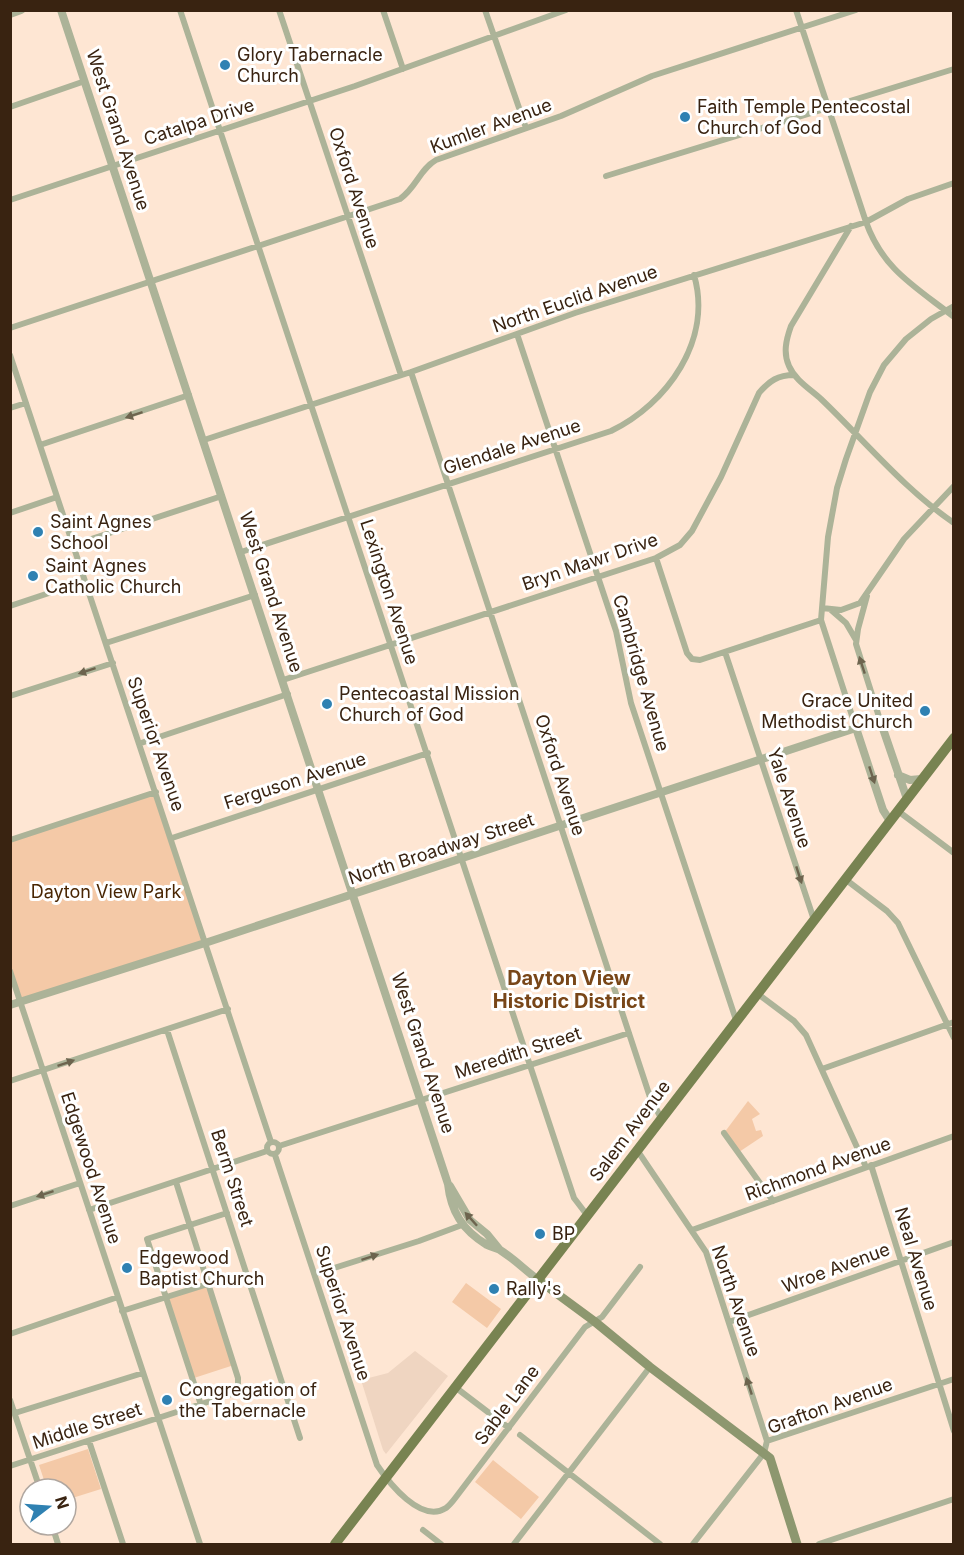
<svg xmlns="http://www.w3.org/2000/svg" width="964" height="1555" viewBox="0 0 964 1555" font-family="Inter,sans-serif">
<rect width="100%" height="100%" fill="#fee6d3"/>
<!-- built -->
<path fill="#efd5c1" d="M415 1351 448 1376 386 1454 383 1450 361 1380 388 1373Z"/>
<!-- green -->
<path fill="#f4c9a7" d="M156 792 205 943 20 1002 11 971 10 840Z
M748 1101 760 1114 752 1119 756 1131 761 1130 763 1136 739 1152 724 1133Z
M466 1283 501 1309 487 1328 452 1302Z
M208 1286 234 1365 194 1378 168 1299Z
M88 1449 101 1489 66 1500V1489H47L39 1465Z
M493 1460 539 1497 521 1519 475 1482Z"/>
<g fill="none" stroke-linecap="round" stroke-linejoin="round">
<!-- minor -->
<path stroke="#acb398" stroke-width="6" d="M180 10 568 1180 574 1198 587 1215
M279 10 401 375
M383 10 403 69
M485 10 526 128
M796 10 866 222C883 270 916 287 954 317
M10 107 85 81
M606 176 954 69
M10 200 355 86 566 10
M851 226 791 326C786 340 783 353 789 366 795 380 810 389 821 399 865 441 904 489 954 523
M10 328 400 199C416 188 420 169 436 160L561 116 652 76 856 10
M517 334 616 631 631 703 736 1020
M10 355 271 1142
M411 372 650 1097 661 1118
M10 408 26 403
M204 440 411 372 575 313 866 222 908 199 954 183
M40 445 189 395
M10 513 57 497
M73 545 222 496
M241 552 611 431C667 404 713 340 694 275
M656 558 687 653 692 659 700 660 821 620
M867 596 858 629 856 644 880 720
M10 606 85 581
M822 608 841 610 860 603 904 539 954 486
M831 610 846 623 856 640
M106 643 255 595
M725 652 814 920
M283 680 656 558 680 545 692 531 721 477 759 393C769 381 778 375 794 375
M10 696 113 663
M856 728 821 620 828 537 837 488 846 459 870 392 884 365 906 339 931 319 954 306
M141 743 288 694
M898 811 954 853
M172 838 428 753
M10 840 156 792
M845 879 887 911 898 923 954 1038
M10 971 200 1544
M758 994 794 1021 806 1035 866 1167
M167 1030 300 1438
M822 1069 954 1022
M10 1081 228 1009
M724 1133 773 1201
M267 1148a6 6 0 1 1 12 0a6 6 0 1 1-12 0Z
M279 1146 629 1033
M637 1150 706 1252 767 1441
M275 1155 377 1465C389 1483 421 1524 446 1508 450 1505 453 1501 456 1497L585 1327 602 1317 640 1267
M871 1165 954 1431
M10 1206 80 1183
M89 1210 267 1151
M692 1230 954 1136
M315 1274 419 1241 462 1225
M122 1311 208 1284
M729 1322 954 1242
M10 1334 118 1297
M455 1387 509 1428
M10 1400 40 1489
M201 1405 147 1239 227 1213
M15 1413 143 1373
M520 1435 660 1544
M89 1441 123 1544
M10 1466 229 1395 238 1387V1378L176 1182
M52 1525 58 1544
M423 1530 441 1544
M514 1544 650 1367
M693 1544 764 1453 767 1441 954 1379
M819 1544 954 1499"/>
<!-- tertiary -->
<path stroke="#acb398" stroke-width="8" d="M61 10 448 1184C451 1211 462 1230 487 1245 491 1247 496 1248 500 1250 513 1258 525 1270 537 1279
M10 14 21 10
M856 728 883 810 890 821
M898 775 910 780 921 779
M10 1005 205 943 880 720 907 799
M450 1186 470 1220 487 1234 500 1250"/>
<!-- secondary -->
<path stroke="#8d976f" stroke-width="9" d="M537 1279 594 1321 650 1367 770 1458 797 1544"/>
<!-- primary -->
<path stroke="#788351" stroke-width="10" d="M335 1544 954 738"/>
</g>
<!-- one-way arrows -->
<defs><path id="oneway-solid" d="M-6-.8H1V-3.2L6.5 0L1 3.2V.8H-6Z" transform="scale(1.5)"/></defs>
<g fill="#6d644e">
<use href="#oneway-solid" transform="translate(134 415) rotate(162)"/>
<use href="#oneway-solid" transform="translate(862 665) rotate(-108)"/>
<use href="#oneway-solid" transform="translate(87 671) rotate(162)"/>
<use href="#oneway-solid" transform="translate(872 775) rotate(72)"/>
<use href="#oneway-solid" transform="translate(799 875) rotate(72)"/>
<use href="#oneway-solid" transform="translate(66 1063) rotate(-19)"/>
<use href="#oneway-solid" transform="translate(45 1194) rotate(162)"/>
<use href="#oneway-solid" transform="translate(471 1219) rotate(-132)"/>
<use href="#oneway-solid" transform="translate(370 1257) rotate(-18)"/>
<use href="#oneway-solid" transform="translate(749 1386) rotate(-108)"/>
</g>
<!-- markers -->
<g fill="#2f81b2" stroke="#fff" stroke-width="2">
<circle cx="225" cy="65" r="6"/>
<circle cx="685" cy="117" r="6"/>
<circle cx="38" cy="532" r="6"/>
<circle cx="33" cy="576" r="6"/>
<circle cx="327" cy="704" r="6"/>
<circle cx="925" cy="711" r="6"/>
<circle cx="540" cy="1234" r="6"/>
<circle cx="127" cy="1268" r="6"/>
<circle cx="494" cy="1289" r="6"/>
<circle cx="167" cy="1400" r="6"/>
</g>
<g text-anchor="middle" stroke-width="6" stroke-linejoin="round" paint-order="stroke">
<!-- poi labels -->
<g font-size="18" fill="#392311" stroke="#fff" text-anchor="start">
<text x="237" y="61">Glory Tabernacle<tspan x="237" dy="21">Church</tspan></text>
<text x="697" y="113">Faith Temple Pentecostal<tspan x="697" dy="21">Church of God</tspan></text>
<text x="50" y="528">Saint Agnes<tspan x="50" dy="21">School</tspan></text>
<text x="45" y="572">Saint Agnes<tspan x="45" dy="21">Catholic Church</tspan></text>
<text x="339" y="700">Pentecoastal Mission<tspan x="339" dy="21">Church of God</tspan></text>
<text x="913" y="707" text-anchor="end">Grace United<tspan x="913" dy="21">Methodist Church</tspan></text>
<text x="552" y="1240">BP</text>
<text x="139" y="1264">Edgewood<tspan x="139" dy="21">Baptist Church</tspan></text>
<text x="506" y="1295">Rally's</text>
<text x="179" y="1396">Congregation of<tspan x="179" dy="21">the Tabernacle</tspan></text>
</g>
<!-- street labels -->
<g font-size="18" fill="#392311" stroke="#fff">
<text transform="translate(199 122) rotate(-18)" y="6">Catalpa Drive</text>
<text transform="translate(491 126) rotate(-20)" y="6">Kumler Avenue</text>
<text transform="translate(118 130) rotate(72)" y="6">West Grand Avenue</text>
<text transform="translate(354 188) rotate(72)" y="6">Oxford Avenue</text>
<text transform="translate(575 299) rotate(-19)" y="6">North Euclid Avenue</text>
<text transform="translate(512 447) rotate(-18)" y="6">Glendale Avenue</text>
<text transform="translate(590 562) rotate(-19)" y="6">Bryn Mawr Drive</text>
<text transform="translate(271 592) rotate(72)" y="6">West Grand Avenue</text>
<text transform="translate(389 592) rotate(72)" y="6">Lexington Avenue</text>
<text transform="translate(641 673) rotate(74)" y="6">Cambridge Avenue</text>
<text transform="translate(156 744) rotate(71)" y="6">Superior Avenue</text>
<text transform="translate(560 775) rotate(72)" y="6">Oxford Avenue</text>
<text transform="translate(295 781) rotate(-18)" y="6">Ferguson Avenue</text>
<text transform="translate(789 798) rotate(72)" y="6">Yale Avenue</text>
<text transform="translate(441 849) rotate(-18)" y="6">North Broadway Street</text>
<text transform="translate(423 1053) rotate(72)" y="6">West Grand Avenue</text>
<text transform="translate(518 1053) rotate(-18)" y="6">Meredith Street</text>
<text transform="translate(630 1131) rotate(-53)" y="6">Salem Avenue</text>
<text transform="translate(91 1168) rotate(72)" y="6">Edgewood Avenue</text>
<text transform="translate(818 1169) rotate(-20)" y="6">Richmond Avenue</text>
<text transform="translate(232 1178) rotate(72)" y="6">Berm Street</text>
<text transform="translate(916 1259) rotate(73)" y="6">Neal Avenue</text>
<text transform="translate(836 1268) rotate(-20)" y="6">Wroe Avenue</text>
<text transform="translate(736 1301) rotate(71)" y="6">North Avenue</text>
<text transform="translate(343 1313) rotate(72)" y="6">Superior Avenue</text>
<text transform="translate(507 1405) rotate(-53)" y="6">Sable Lane</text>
<text transform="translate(830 1406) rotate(-20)" y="6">Grafton Avenue</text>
<text transform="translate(87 1426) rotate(-18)" y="6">Middle Street</text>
</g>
<!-- park labels -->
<g font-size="18" fill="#492603" stroke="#fff">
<text x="106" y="898">Dayton View Park</text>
</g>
<!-- neighbourhood labels -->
<g font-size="20" font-weight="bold" fill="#784618" stroke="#fff">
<text x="569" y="985">Dayton View<tspan x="569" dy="23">Historic District</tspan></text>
</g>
</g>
<!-- border -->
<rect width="964" height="1555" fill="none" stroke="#392311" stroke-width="24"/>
<!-- north arrow -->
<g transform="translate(48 1507) rotate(73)"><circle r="28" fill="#ffffff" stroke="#b0a7a0" stroke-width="1.5"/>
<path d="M0-4.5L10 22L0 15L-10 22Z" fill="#2f81b2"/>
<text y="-9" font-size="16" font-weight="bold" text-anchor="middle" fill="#392311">N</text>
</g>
</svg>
